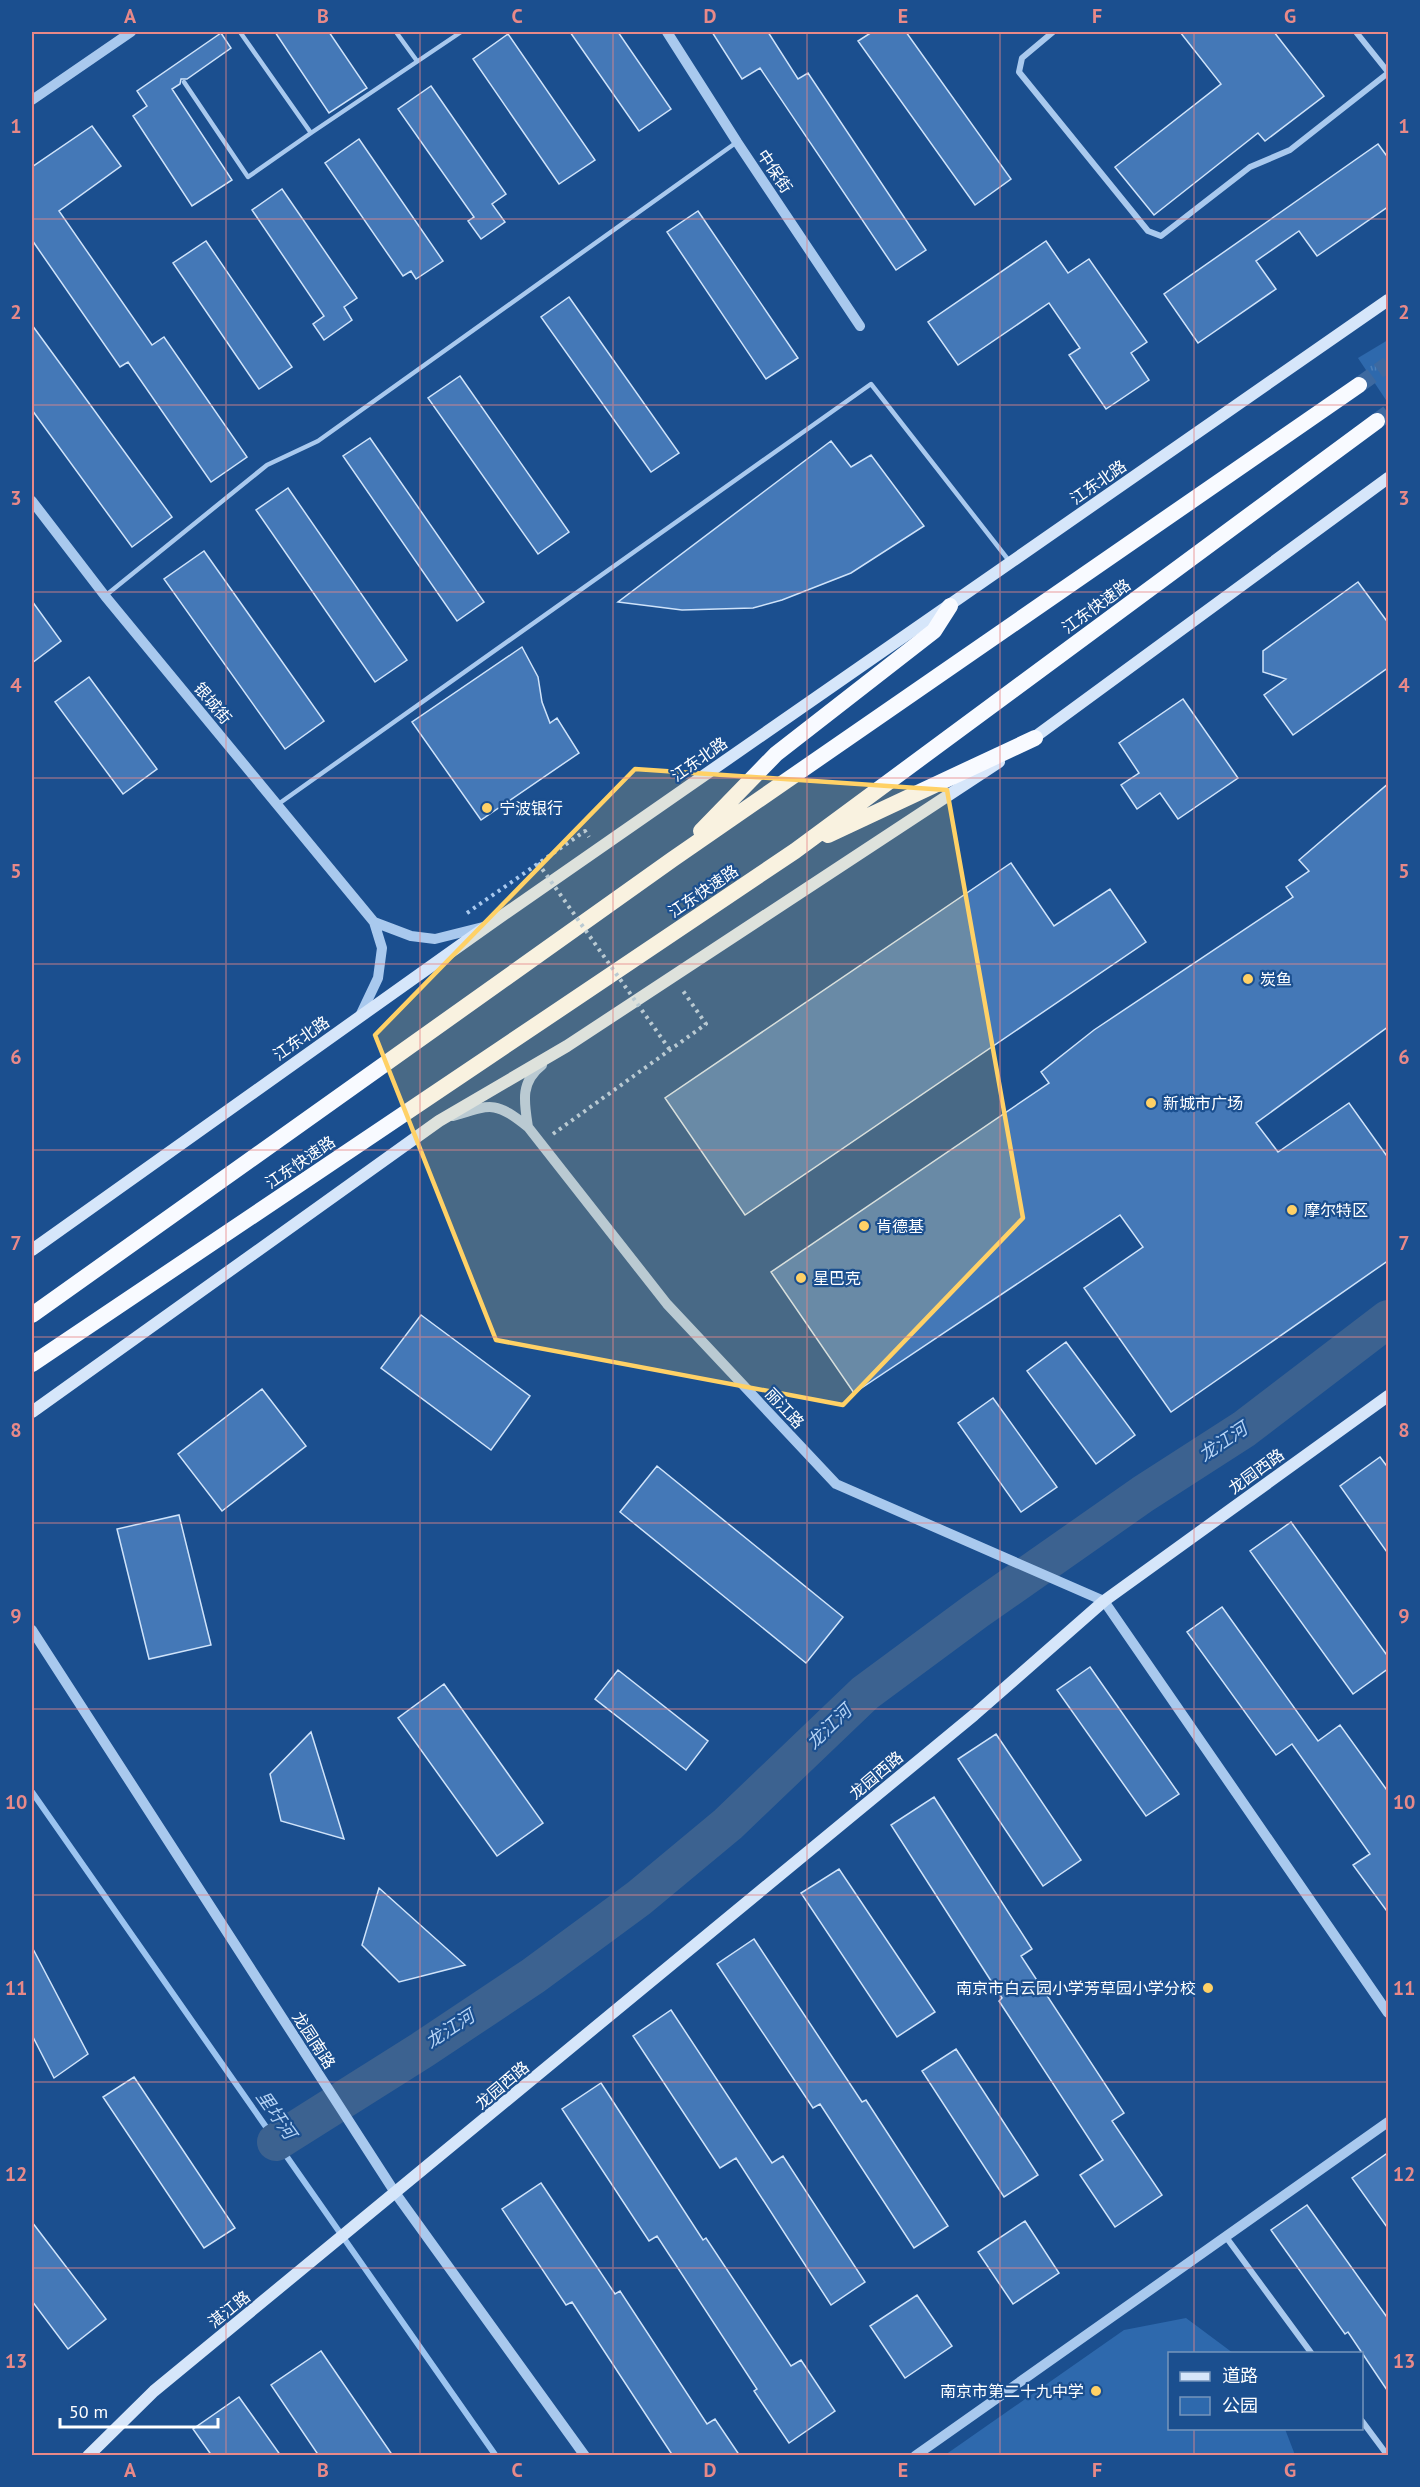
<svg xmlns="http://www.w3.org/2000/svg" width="1420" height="2487" viewBox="0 0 1420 2487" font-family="'PT Sans','Noto Sans SC',sans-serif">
<defs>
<pattern id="grass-tufts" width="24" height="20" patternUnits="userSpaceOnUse" patternTransform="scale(1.5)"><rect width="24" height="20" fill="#2e69ad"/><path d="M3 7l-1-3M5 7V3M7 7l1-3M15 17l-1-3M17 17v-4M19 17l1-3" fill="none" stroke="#4d80b9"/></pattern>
</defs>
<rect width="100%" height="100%" fill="#1b4f8f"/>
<!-- grass -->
<path fill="url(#grass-tufts)" d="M1388 340V403L1358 358Z"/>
<!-- park -->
<path fill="#2e69ad" d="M1186 2318 1233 2353 1170 2354V2428L1285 2429 1295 2455H945L1124 2330Z"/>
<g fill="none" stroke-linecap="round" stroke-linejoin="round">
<!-- stream -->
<path stroke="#9cc4f0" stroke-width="6" d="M32 1792 496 2456"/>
<!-- river -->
<path stroke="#3c6290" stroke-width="38" d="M276 2142 422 2050 533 1976 639 1898 728 1824 865 1693 976 1611 1143 1494 1244 1429 1388 1319"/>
</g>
<!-- building -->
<path fill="#4478b7" stroke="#cfe3fa" stroke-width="1.5" d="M275 32H329L367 88 329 113Z
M570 32H618L671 109 639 131Z
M712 32H768L798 79 808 73 926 250 896 270 760 68 742 79Z
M872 32H906L1011 179 975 205 858 41Z
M1180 32H1274L1324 96 1265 141 1258 133 1154 215 1115 167 1221 84Z
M221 33 231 48 187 79H181L180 84 172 89 232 180 192 206 133 116 147 106 137 91Z
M508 34 595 160 559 184 473 59Z
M431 86 506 194 492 204 505 222 481 239 468 221 474 217 398 109Z
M92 126 121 166 59 211 152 345 164 337 247 457 211 482 128 362 120 367 32 240V167Z
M359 139 443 261 416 279 411 271 403 276 325 163Z
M1378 144 1389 159V206L1317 256 1299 231 1256 261 1276 289 1198 343 1164 294Z
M282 189 357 298 344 307 352 320 324 340 313 324 324 316 252 210Z
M698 211 798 358 766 379 667 232Z
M206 241 292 367 259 389 173 263Z
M1046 241 1068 273 1089 259 1147 342 1131 353 1149 380 1106 409 1069 355 1080 348 1049 303 958 365 928 322Z
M569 297 679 453 651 472 541 317Z
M32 325 172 517 132 547 32 410Z
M460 376 569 532 538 554 428 398Z
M370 438 484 602 457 621 343 456Z
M831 441 851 467 871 455 924 526 851 573 782 600 753 608 682 610 618 602Z
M288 488 407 660 375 682 256 510Z
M204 551 324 721 285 749 164 579Z
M1358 582 1389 624V667L1293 735 1264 695 1286 679 1263 672V651Z
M32 601 61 641 32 663Z
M522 647 538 677 542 702 550 723 557 718 579 753 481 820 412 722Z
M89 677 157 769 123 794 55 702Z
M1183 699 1238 778 1178 819 1160 793 1137 809 1121 785 1139 773 1119 743Z
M1389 783V1026L1256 1123 1278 1152 1349 1103 1389 1159V1260L1171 1412 1084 1288 1143 1247 1120 1215 854 1393 771 1272 1049 1083 1041 1072 1094 1030 1293 897 1286 887 1309 871 1299 860Z
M1011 863 1054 926 1110 889 1146 942 745 1215 665 1098Z
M421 1315 530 1396 491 1450 381 1368Z
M1066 1342 1135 1435 1096 1464 1027 1371Z
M262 1389 306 1446 222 1511 178 1454Z
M993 1398 1057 1487 1021 1512 958 1423Z
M1380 1457 1389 1469V1555L1340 1486Z
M657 1466 843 1617 806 1663 620 1512Z
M179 1515 211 1645 149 1659 117 1529Z
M1291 1522 1389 1658V1668L1353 1694 1250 1551Z
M1222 1607 1318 1741 1340 1725 1389 1793V1914L1353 1865 1370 1854 1292 1744 1276 1755 1187 1632Z
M1090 1667 1179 1794 1146 1816 1057 1690Z
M618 1670 708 1741 686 1770 595 1699Z
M444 1684 543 1823 497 1856 398 1718Z
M311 1732 344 1839 281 1821 270 1774Z
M996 1734 1081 1860 1043 1886 958 1759Z
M934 1797 1032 1949 1021 1956 1124 2113 1112 2121 1162 2195 1115 2227 1080 2175 1103 2160 999 2001 1002 1998 891 1825Z
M839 1869 935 2012 897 2037 801 1893Z
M379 1888 465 1965 399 1982 362 1945Z
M754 1939 862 2102 866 2100 948 2226 914 2248 820 2104 813 2108 717 1964Z
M32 1947 88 2054 54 2078 32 2035Z
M671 2010 772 2163 783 2156 865 2282 831 2305 736 2158 720 2168 633 2036Z
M956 2049 1038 2175 1004 2197 922 2071Z
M134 2077 235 2228 204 2248 103 2097Z
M601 2083 703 2240 706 2238 791 2366 801 2360 835 2411 789 2443 754 2391 757 2389 657 2236 649 2241 562 2109Z
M1389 2152V2230L1352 2178Z
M541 2183 615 2294 620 2291 707 2424 715 2419 740 2456H673L572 2302 566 2305 502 2209Z
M1307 2205 1389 2320V2393L1348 2332 1345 2334 1271 2230Z
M1025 2221 1059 2273 1013 2304 978 2252Z
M32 2222 106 2319 68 2349 32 2301Z
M917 2295 952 2346 905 2378 870 2326Z
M321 2351 393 2456H319L271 2385Z
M239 2397 281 2456H212L193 2429Z"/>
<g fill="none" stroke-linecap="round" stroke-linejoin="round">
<!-- trunk-tunnel -->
<path stroke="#3d69a0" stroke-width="16" stroke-dasharray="16 8" stroke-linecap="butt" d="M1359 385 1388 364
M1377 421 1388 413"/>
<!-- path -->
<path stroke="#a9c9ee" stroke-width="4" stroke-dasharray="3 4.5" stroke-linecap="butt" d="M467 913 585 831 589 837
M553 1134 706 1024 681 988"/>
<!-- service -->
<path stroke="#a9c9ee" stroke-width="4.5" d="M240 32 311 133 461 32
M396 32 417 61
M184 82 248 177 311 133
M105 596 267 465 318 441 737 142
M277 805 871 384 1010 562"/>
<!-- minor -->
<path stroke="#a9c9ee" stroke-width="6" d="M1053 32 1022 58 1019 72 1148 231 1161 236 1250 167 1290 150 1388 73
M1356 32 1388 72
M1226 2237 1312 2354
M1362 2421 1388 2456"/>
<!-- tertiary -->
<path stroke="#a9c9ee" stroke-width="10" d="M667 32 737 142 860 326
M32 100 131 32
M32 501 105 596 374 922 382 948 378 978 360 1016
M374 922 411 936 435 939 483 927
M453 1116C492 1104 495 1101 528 1127L667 1304 836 1484 1104 1601 1388 2013
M528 1127C524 1102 520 1082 542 1065
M32 1630 396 2194 585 2456
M915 2456 1388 2122"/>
<!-- secondary -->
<path stroke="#d6e6fa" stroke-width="12" d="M1028 742 1388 478
M32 1250 486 927 1388 300
M32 1412 439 1121 567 1046 999 762
M88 2456 154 2391 974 1715 1104 1601 1388 1396"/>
<!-- trunk -->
<path stroke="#f8faff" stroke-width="16" d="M701 831 776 754 934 631 950 606
M828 835 1035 738
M32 1315 673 859 1359 385
M32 1364 795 851 1377 421"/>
<!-- path-bridge -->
<path stroke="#a9c9ee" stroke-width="4" stroke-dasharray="3 4.5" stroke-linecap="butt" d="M538 863 670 1050"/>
</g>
<!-- marked area -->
<path fill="#ffd166" fill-opacity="0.2" stroke="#ffd166" stroke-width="4.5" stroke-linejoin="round" d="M635 769 947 790 1023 1218 843 1405 496 1340 375 1035Z"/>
<!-- grid -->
<path fill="none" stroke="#e88989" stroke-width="1.5" stroke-opacity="0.55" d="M226 32V2456M420 32V2456M613 32V2456M807 32V2456M1000 32V2456M1194 32V2354M32 219H1388M32 405H1388M32 592H1388M32 778H1388M32 964H1388M32 1150H1388M32 1337H1388M32 1523H1388M32 1709H1388M32 1895H1388M32 2082H1388M32 2268H1388M1194 2428V2456"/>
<!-- markers -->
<g fill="#ffd166" stroke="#1b4f8f" stroke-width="2">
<circle cx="487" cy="808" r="6"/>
<circle cx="1248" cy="979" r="6"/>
<circle cx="1151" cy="1103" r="6"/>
<circle cx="1292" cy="1210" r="6"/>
<circle cx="864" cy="1226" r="6"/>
<circle cx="801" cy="1278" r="6"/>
<circle cx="1208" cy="1988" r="6"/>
<circle cx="1096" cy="2391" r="6"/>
</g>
<g text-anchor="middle" stroke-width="4.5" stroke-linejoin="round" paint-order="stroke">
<!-- street labels -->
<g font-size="16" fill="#fff" stroke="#1b4f8f">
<text transform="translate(775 171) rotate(56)" y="6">中保街</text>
<text transform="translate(1098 482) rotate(-35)" y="6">江东北路</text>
<text transform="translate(1096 606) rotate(-36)" y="6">江东快速路</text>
<text transform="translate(213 703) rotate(50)" y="6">银城街</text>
<text transform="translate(699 759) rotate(-35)" y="6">江东北路</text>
<text transform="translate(703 891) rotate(-34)" y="6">江东快速路</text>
<text transform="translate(301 1038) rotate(-35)" y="6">江东北路</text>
<text transform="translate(300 1162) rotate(-34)" y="6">江东快速路</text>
<text transform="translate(785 1408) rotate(47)" y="6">丽江路</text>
<text transform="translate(1256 1471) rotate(-36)" y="6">龙园西路</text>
<text transform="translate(876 1775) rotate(-40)" y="6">龙园西路</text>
<text transform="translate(314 2040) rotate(57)" y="6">龙园南路</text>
<text transform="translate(502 2085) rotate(-40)" y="6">龙园西路</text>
<text transform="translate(229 2309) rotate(-39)" y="6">湛江路</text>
</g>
<!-- poi labels -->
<g font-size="16" fill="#fff" stroke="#1b4f8f" text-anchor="start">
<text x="499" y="814">宁波银行</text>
<text x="1260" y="985">炭鱼</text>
<text x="1163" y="1109">新城市广场</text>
<text x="1304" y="1216">摩尔特区</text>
<text x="876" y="1232">肯德基</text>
<text x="813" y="1284">星巴克</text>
<text x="1196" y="1994" text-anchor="end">南京市白云园小学芳草园小学分校</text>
<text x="1084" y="2397" text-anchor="end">南京市第二十九中学</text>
</g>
<!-- water labels -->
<g font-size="18" font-style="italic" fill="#b5d3f5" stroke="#1b4f8f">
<text transform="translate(1223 1442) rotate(-34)" y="6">龙江河</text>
<text transform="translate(829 1727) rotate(-44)" y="6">龙江河</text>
<text transform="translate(450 2029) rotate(-33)" y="6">龙江河</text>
<text transform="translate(276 2115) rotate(55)" y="6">里圩河</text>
</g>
</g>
<!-- border -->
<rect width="1420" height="2487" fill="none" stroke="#1b4f8f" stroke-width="66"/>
<!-- legend -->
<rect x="1168" y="2352" width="195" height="78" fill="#1b4f8f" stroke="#7695bc" stroke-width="1.5"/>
<rect x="1180" y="2372" width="30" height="9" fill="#d6e6fa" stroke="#7695bc" stroke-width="1.5"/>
<text x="1222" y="2382" font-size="18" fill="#ffffff">道路</text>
<rect x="1180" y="2397" width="30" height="18" fill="#2e69ad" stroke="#7695bc" stroke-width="1.5"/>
<text x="1222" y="2412" font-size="18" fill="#ffffff">公园</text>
<!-- scale -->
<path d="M60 2418v9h158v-9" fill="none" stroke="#ffffff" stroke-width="3"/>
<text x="69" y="2418" font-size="18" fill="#ffffff" stroke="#1b4f8f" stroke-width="4.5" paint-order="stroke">50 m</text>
<rect x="33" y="33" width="1354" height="2421" fill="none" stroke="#e88989" stroke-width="2"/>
<g font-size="20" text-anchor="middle" font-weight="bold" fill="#e88989">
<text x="130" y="23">A</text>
<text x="323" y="23">B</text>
<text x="517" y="23">C</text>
<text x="710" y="23">D</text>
<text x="903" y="23">E</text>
<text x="1097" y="23">F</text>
<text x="1290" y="23">G</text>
<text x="16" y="133">1</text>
<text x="1404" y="133">1</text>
<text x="16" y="319">2</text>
<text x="1404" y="319">2</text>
<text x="16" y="505">3</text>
<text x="1404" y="505">3</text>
<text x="16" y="692">4</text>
<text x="1404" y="692">4</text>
<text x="16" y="878">5</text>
<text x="1404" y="878">5</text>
<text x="16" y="1064">6</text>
<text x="1404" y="1064">6</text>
<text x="16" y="1250">7</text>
<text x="1404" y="1250">7</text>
<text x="16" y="1437">8</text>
<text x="1404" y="1437">8</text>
<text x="16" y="1623">9</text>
<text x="1404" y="1623">9</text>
<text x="16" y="1809">10</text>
<text x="1404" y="1809">10</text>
<text x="16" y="1995">11</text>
<text x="1404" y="1995">11</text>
<text x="16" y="2181">12</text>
<text x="1404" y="2181">12</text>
<text x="16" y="2368">13</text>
<text x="1404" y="2368">13</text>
<text x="130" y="2477">A</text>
<text x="323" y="2477">B</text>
<text x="517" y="2477">C</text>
<text x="710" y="2477">D</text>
<text x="903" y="2477">E</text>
<text x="1097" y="2477">F</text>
<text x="1290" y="2477">G</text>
</g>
</svg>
